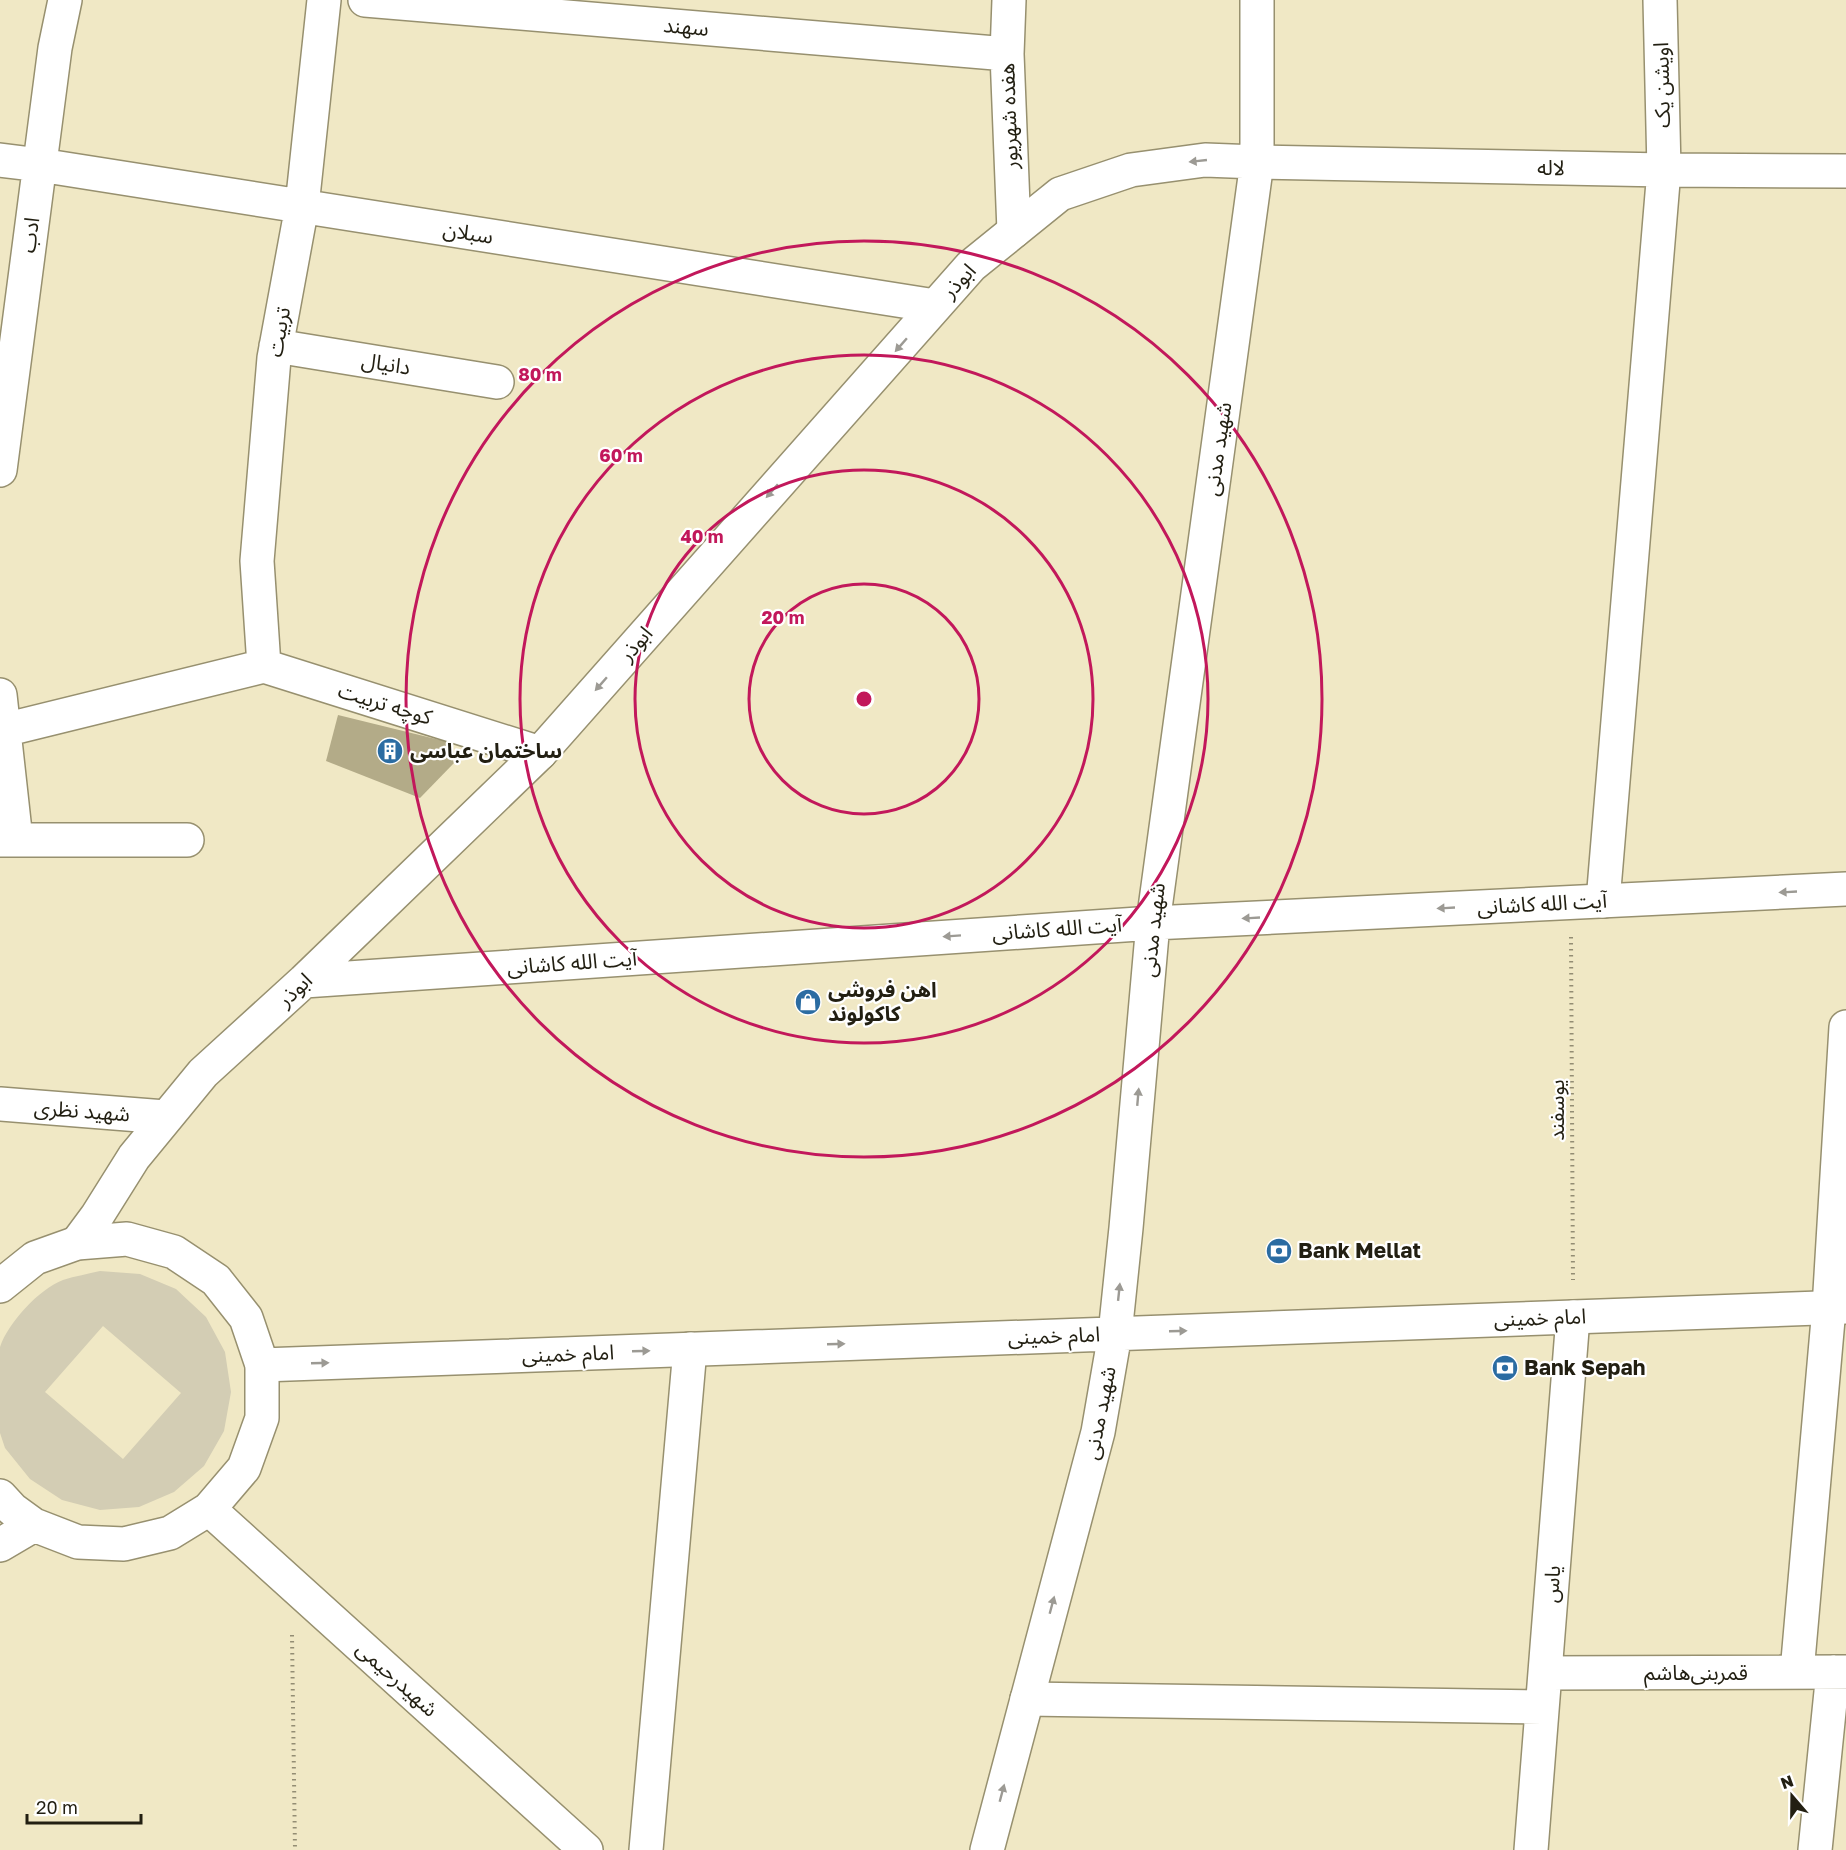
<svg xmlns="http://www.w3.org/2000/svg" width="1846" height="1850" viewBox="0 0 1846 1850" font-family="'Golos Text','Noto Sans Arabic',sans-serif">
<rect width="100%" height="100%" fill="#f0e8c5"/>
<!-- green -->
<path fill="#d3cdb4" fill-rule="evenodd" d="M100 1271 140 1274 176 1289 206 1317 225 1352 231 1392 224 1431 204 1466 174 1492 139 1507 100 1510 62 1500 30 1479 5 1448 0 1433V1347C8 1323 39 1289 63 1280 75 1276 88 1274 100 1271ZM103 1326 181 1393 123 1459 45 1392Z"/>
<!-- building -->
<path fill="#b3ab88" d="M338 715 448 742 454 763 420 798 326 761Z"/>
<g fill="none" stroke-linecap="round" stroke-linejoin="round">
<defs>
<path id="minor" d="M365 0 1007 54
M1009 0 1007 54 1014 231
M0 160 40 165 935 306
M1257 162 1664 170 1846 171
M276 346 497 382
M0 470 55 48 65 0
M264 666 257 561 274 358 302 206 324 0
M264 666 540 753
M0 695 16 840
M4 730 264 666
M0 840H187
M1603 901 1664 170 1660 0
M0 1104 165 1117
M1797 1672 1829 1308 1846 1027
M1545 1673 1846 1672
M1027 1699 1542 1707
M646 1850 690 1349
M1531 1850 1573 1317
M1815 1850 1833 1672"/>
<path id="secondary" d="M304 981 1153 923 1846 889
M77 1243 97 1216 134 1157 203 1073 304 981 540 753 971 266 1060 194 1131 170 1205 160 1257 162
M262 1365 1846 1307
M209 1509 586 1850
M987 1850 1098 1432 1115 1334 1126 1228 1153 923 1257 162V0"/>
<path id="primary" d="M0 1286 35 1258 77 1243 127 1239 174 1252 216 1280 246 1318 262 1365V1418L244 1468 209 1509 170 1533 124 1544 78 1542 34 1525 12 1509 0 1496
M0 1545 34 1525"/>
</defs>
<!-- minor casing -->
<use href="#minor" stroke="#97906f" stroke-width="36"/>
<!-- secondary casing -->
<use href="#secondary" stroke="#97906f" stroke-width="36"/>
<!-- primary casing -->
<use href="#primary" stroke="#97906f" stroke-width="36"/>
<!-- path -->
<path stroke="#938d74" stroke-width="4" stroke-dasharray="1.5 4.5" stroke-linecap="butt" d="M1571 937 1573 1280
M292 1635 295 1850"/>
<!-- minor -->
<use href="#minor" stroke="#fff" stroke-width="33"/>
<!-- secondary -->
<use href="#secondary" stroke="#fff" stroke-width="33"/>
<!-- primary -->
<use href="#primary" stroke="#fff" stroke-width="33"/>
</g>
<!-- one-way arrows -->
<defs><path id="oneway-solid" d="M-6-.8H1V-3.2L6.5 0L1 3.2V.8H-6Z" transform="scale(1.5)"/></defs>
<g fill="#9c9a94">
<use href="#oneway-solid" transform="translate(1198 161) rotate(174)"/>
<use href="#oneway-solid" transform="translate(901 345) rotate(131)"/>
<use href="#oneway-solid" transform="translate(772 491) rotate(131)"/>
<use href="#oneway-solid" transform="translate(601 684) rotate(131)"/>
<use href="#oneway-solid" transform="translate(1788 892) rotate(177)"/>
<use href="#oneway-solid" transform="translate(1446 908) rotate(177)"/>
<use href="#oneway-solid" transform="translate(1251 918) rotate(177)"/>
<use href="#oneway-solid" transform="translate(952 936) rotate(176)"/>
<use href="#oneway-solid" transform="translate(1138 1097) rotate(-85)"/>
<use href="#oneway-solid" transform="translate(1119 1292) rotate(-84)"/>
<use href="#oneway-solid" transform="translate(1178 1331) rotate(-2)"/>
<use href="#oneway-solid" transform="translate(836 1344) rotate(-2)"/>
<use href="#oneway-solid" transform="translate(641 1351) rotate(-2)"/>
<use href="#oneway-solid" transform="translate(320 1363) rotate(-2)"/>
<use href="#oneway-solid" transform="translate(1052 1605) rotate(-75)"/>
<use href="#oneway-solid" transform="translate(1002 1793) rotate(-75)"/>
</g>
<!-- distance rings -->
<g fill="none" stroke="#c2185b" stroke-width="3">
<circle cx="864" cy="699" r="115"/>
<circle cx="864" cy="699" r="229"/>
<circle cx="864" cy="699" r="344"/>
<circle cx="864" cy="699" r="458"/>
</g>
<!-- icons -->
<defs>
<symbol id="building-disc" viewBox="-11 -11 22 22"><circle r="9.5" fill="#2b6ca2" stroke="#fff"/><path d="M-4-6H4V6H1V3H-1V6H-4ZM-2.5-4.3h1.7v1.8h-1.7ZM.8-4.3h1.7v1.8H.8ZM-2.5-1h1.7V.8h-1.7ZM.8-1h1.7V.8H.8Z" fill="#fff"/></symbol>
<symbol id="shop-disc" viewBox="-11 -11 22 22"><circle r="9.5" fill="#2b6ca2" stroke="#fff"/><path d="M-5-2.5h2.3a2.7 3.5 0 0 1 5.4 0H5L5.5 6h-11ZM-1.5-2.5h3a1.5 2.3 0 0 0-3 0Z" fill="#fff"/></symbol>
<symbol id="bank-disc" viewBox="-11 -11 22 22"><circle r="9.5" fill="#2b6ca2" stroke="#fff"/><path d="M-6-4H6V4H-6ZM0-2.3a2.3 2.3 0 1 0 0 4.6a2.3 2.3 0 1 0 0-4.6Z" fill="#fff"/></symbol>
</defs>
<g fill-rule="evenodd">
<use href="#building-disc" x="375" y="736" width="30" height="30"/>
<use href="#shop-disc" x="793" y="987" width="30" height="30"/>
<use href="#bank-disc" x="1264" y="1236" width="30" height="30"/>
<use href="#bank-disc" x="1490" y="1353" width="30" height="30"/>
</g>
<g text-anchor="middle" stroke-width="4.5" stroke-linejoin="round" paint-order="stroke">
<!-- street labels -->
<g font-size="21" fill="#221f12" stroke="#fff">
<text transform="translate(686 27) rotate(5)" y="7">سهند</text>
<text transform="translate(1662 85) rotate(-91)" y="7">اویشن یک</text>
<text transform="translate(1009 116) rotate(-92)" y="7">هفده شهریور</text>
<text transform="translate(1551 168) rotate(1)" y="7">لاله</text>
<text transform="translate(468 233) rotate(9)" y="7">سبلان</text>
<text transform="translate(30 235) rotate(-82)" y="7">ادب</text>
<text transform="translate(959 281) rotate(-47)" y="7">ابوذر</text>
<text transform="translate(279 332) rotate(-80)" y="7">تربیت</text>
<text transform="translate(386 364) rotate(9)" y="7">دانیال</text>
<text transform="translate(1218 449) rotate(-82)" y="7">شهید مدنی</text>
<text transform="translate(636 644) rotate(-49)" y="7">ابوذر</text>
<text transform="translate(385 704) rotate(17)" y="7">کوچه تربیت</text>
<text transform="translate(1542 904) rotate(-3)" y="7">آیت الله کاشانی</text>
<text transform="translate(1057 929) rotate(-4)" y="7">آیت الله کاشانی</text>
<text transform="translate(1153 930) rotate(-84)" y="7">شهید مدنی</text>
<text transform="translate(572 963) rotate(-4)" y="7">آیت الله کاشانی</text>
<text transform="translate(295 990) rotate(-43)" y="7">ابوذر</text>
<text transform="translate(1557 1110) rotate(-90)" y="7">یوسفند</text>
<text transform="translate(82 1111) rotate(4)" y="7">شهید نظری</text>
<text transform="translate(1540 1318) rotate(-2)" y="7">امام خمینی</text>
<text transform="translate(1054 1336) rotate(-2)" y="7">امام خمینی</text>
<text transform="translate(568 1354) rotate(-2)" y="7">امام خمینی</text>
<text transform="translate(1100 1413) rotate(-79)" y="7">شهید مدنی</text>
<text transform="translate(1552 1584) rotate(-86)" y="7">یاس</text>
<text x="1696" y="1680">قمربنی‌هاشم</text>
<text transform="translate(397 1679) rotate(42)" y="7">شهیدرحیمی</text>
</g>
<!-- poi labels -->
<g font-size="21" font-weight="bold" fill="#221f12" stroke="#fff" text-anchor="start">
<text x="410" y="758">ساختمان عباسی</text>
<text x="828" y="997">اهن فروشی<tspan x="828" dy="24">کاکولوند</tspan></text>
<text x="1298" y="1258">Bank Mellat</text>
<text x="1524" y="1375">Bank Sepah</text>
</g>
</g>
<circle cx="864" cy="699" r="9" fill="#c2185b" stroke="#fff" stroke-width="3"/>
<g font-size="18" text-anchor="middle" font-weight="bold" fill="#c2185b" stroke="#fff" stroke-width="4.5" stroke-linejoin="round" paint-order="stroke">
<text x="540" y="381">80 m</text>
<text x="621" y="462">60 m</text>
<text x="702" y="543">40 m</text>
<text x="783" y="624">20 m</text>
</g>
<!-- north arrow -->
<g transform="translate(1792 1796) rotate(340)" stroke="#ffffff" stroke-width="4.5" paint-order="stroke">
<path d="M0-4.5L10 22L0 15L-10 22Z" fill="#221f12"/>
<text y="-9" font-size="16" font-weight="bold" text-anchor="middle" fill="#221f12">N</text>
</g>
<!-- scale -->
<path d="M27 1814v9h114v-9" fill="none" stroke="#221f12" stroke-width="3"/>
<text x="36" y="1814" font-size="18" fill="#221f12" stroke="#ffffff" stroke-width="4.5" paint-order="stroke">20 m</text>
</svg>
